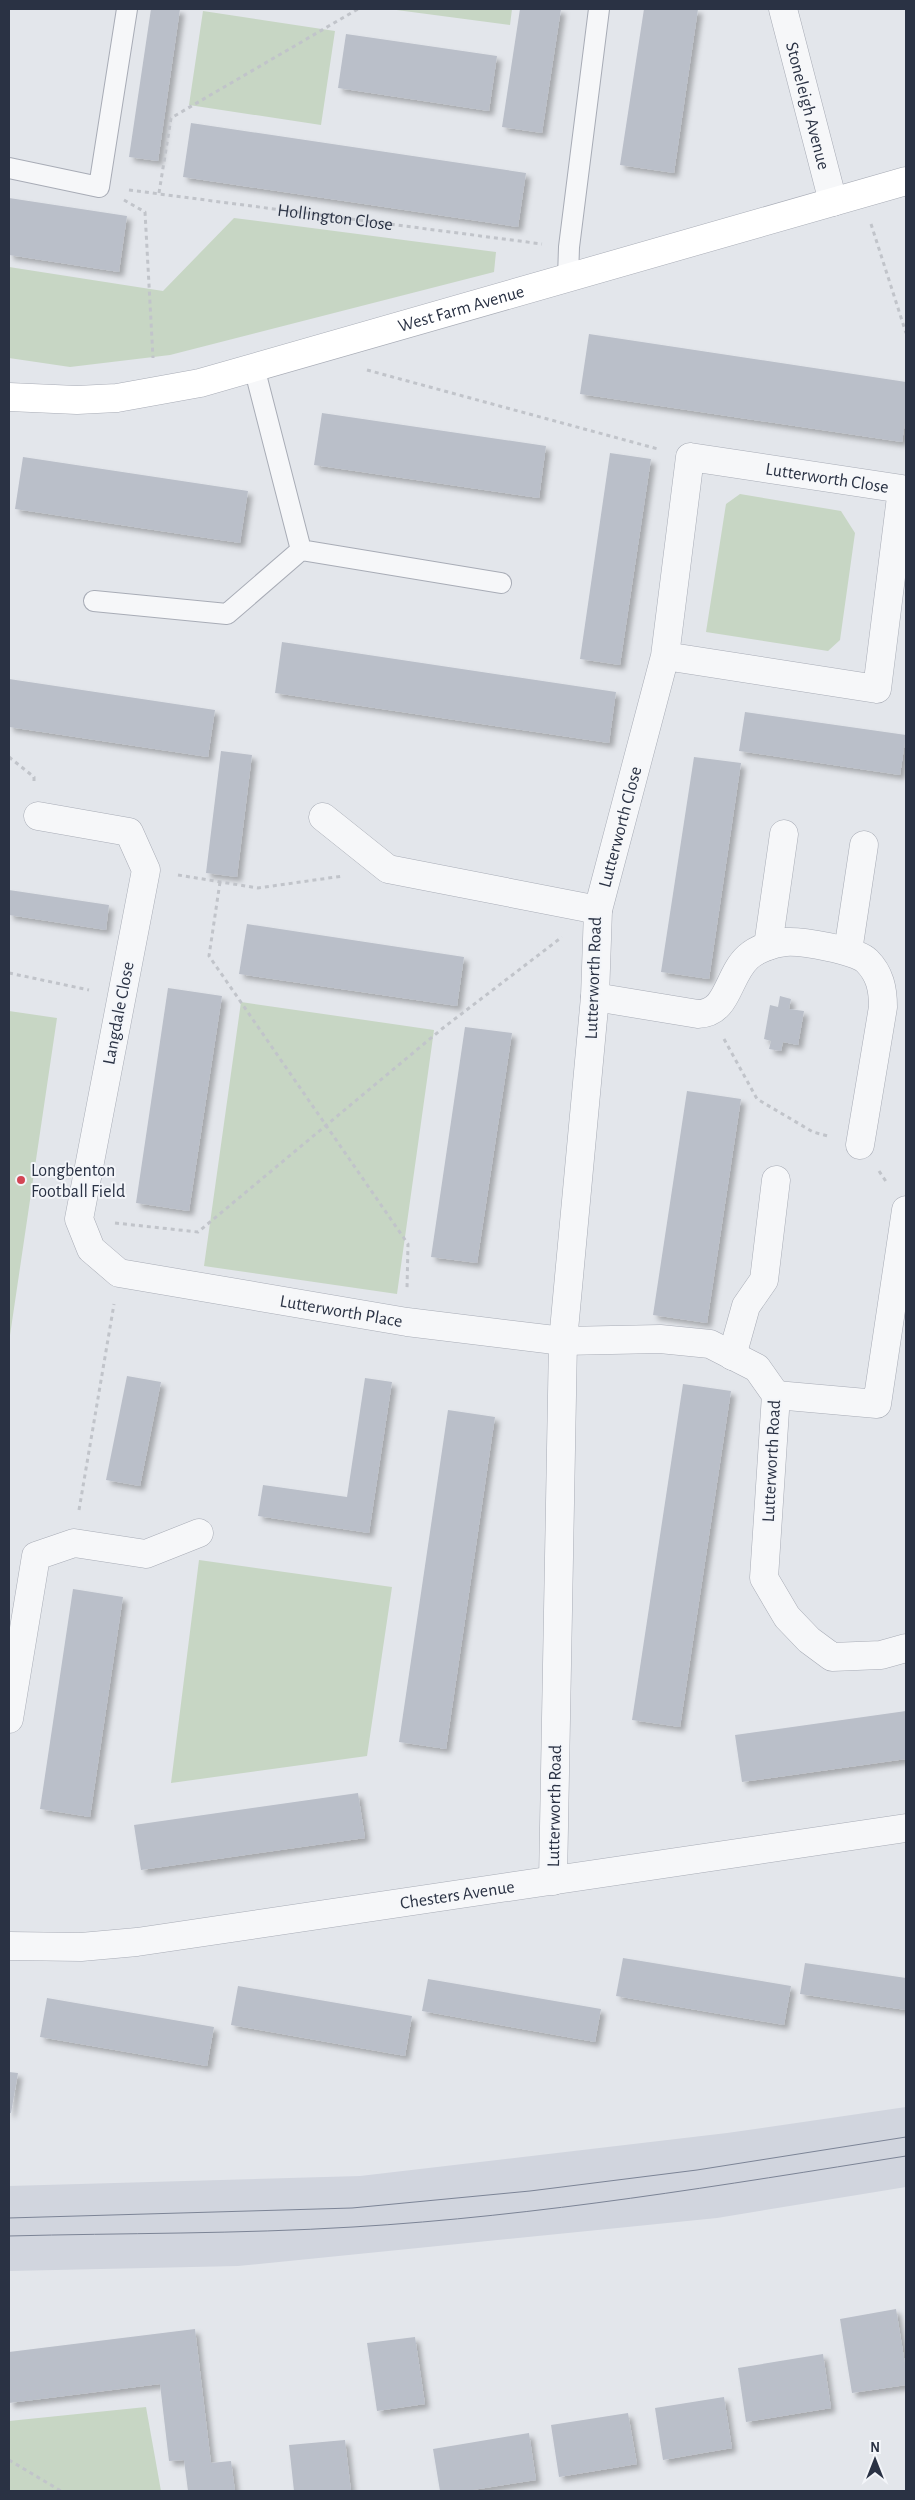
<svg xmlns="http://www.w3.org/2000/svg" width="915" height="2500" viewBox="0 0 915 2500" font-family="'Alegreya Sans',sans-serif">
<defs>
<filter id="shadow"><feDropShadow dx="4.5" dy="4.5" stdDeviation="2.5" flood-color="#0004"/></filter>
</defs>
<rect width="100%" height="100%" fill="#e3e6eb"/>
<!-- built -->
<path fill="#d1d5de" d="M906 2107V2187L717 2218 238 2266 9 2271V2186L360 2176 727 2133Z"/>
<!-- green -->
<path fill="#c7d6c4" d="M389 9H512L510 25Z
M203 11 335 31 321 125 189 105Z
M234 218 496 252 494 272 170 355 70 367 9 358V267L163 291Z
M740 494 841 511 855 533 840 640 828 651 706 632 726 504Z
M241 1002 434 1030 397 1294 204 1266Z
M9 1011 57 1018 9 1342Z
M199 1560 392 1587 367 1756 171 1783Z
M146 2407 161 2491H9V2421Z"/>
<!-- building -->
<path fill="#babfc9" filter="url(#shadow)" d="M151 9H180L158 161 129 157Z
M520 9H561L542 133 502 127Z
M644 9H698L674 173 620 165Z
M346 34 497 56 489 111 338 88Z
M191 123 526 173 518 227 183 177Z
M9 198 127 216 119 272 9 255Z
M589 334 906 382V416L902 442 580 394Z
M322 413 546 446 539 498 314 465Z
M610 453 651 459 620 665 580 659Z
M23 457 248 491 240 543 15 509Z
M282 642 616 692 609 743 275 693Z
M9 679 215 710 208 757 9 727Z
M745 712 906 735 900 775 739 751Z
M221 751 252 755 237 877 206 873Z
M694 757 741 763 709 979 661 972Z
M9 890 109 905 106 930 9 915Z
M247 924 464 957 457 1006 239 974Z
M168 988 222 996 189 1211 136 1203Z
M780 996 791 999 789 1009 804 1011 798 1045 783 1042 781 1051 769 1049 771 1041 764 1039 770 1005 778 1007Z
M465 1027 512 1033 477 1263 431 1257Z
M687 1091 741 1099 707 1323 653 1315Z
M127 1376 161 1382 140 1486 106 1480Z
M365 1378 392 1382 369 1533 258 1516 263 1485 347 1497Z
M683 1384 731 1391 680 1727 632 1720Z
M448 1410 495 1417 446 1749 399 1742Z
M73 1589 123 1597 90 1817 40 1809Z
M906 1711V1759L742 1782 735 1735Z
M358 1793 365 1838 141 1870 134 1825Z
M623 1958 791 1986 784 2025 616 1996Z
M805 1963 906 1978V2010L800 1994Z
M428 1979 601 2009 595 2042 422 2011Z
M238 1986 412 2016 405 2056 231 2025Z
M47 1998 214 2027 207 2066 40 2037Z
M9 2072 18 2073 11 2113H9Z
M896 2309 906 2370V2385L852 2393 840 2319Z
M195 2329 211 2463 231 2461 235 2491H188L184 2460 169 2461 160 2384 9 2403V2352Z
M415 2337 425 2404 377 2411 367 2343Z
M823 2354 831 2408 746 2422 738 2368Z
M724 2397 732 2448 663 2460 655 2408Z
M628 2413 637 2464 559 2477 551 2425Z
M529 2433 536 2480 466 2491H440L433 2449Z
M345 2440 351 2491H294L289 2445Z"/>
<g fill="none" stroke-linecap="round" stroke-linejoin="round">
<defs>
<path id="lane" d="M9 168 99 187 127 9
M568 278 569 247 599 9
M301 550 501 583
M94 601 227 614 301 550 254 367"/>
<g id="street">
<path id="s2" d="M783 9 833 202"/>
<path id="s3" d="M38 816 129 832 146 870 79 1219 91 1249 119 1273 407 1322 563 1341 660 1339 710 1344 757 1368 776 1395 764 1578 787 1617 809 1640 832 1657 881 1655 906 1648"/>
<path d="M323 817 388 869 598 910 595 997 563 1341 553 1881"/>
<path id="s4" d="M598 910 665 656 690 457 902 489 877 689 665 656"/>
<path d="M768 946 784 834"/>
<path d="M848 951 864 845"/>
<path d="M595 997 698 1014C729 1013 727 976 748 957 757 949 773 943 786 942 802 941 856 950 867 961 880 974 883 989 883 1007L860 1145"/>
<path d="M732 1356 746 1306 764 1280 776 1180"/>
<path d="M776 1395 877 1404 906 1210"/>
<path d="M9 1719 36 1556 74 1543 146 1554 199 1533"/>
<path id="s5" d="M9 1946 81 1947 137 1942 906 1828"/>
</g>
<g id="secondary">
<path id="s6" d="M9 397 77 400 117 398 200 383 906 181"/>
</g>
</defs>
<!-- lane casing -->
<use href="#lane" stroke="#a8acb6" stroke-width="22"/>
<!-- street casing -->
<use href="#street" stroke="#a8acb6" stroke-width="29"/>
<!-- secondary casing -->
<use href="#secondary" stroke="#a8acb6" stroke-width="29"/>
<!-- path -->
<g stroke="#c1c4ca" stroke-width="3" stroke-dasharray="4 4" stroke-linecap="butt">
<path id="s1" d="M129 190 542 244"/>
<path d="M159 193 171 118 358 9"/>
<path d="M124 200 145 212 153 358"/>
<path d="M871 224 906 333"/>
<path d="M367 370 658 449"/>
<path d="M9 757 34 777V784"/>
<path d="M178 875 258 888 343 876"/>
<path d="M220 882 209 956 408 1244 407 1289"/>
<path d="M9 973 89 990"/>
<path d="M724 1039 757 1099 813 1132 828 1136"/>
<path d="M879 1171 887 1183"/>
<path d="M115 1223 198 1232 443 1028 562 937"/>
<path d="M79 1510 114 1304"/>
<path d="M9 2460 61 2491"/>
</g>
<!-- lane -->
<use href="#lane" stroke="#f6f7f9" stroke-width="20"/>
<!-- street -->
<use href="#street" stroke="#f6f7f9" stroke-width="28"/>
<!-- secondary -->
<use href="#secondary" stroke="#fff" stroke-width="28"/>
<!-- tram -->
<path stroke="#7c8496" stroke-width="1" d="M9 2218 352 2208 530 2191 697 2170 906 2137
M9 2236C123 2233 239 2234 353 2227 539 2216 723 2185 906 2156"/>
</g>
<!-- markers -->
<circle fill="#d34554" stroke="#f3f5f9" stroke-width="2" cx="21" cy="1180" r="5"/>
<g text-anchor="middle" stroke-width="4" stroke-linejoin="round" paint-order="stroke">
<!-- street labels -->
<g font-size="18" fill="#2a3244" stroke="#f3f5f9">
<text dy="6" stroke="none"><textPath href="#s2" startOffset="100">Stoneleigh Avenue</textPath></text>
<text dy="6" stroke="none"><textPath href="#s1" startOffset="208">Hollington Close</textPath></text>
<text dy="6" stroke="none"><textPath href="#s6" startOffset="464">West Farm Avenue</textPath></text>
<text dy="6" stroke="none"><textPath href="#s4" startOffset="602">Lutterworth Close</textPath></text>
<text dy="6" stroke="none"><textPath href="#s4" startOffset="86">Lutterworth Close</textPath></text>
<text transform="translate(593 978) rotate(-88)" y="6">Lutterworth Road</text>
<text transform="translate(118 1013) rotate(-79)" y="6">Langdale Close</text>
<text dy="6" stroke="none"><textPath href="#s3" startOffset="784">Lutterworth Place</textPath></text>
<text transform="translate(771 1461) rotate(-87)" y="6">Lutterworth Road</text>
<text transform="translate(554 1806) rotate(-89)" y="6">Lutterworth Road</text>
<text dy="6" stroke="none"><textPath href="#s5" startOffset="452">Chesters Avenue</textPath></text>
</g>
<!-- poi labels -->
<g font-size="18" fill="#2a3244" stroke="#f3f5f9" text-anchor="start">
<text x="31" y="1176">Longbenton<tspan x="31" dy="21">Football Field</tspan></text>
</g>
</g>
<!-- border -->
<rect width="915" height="2500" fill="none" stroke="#2a3244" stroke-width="20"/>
<!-- north arrow -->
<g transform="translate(875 2460)" stroke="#f3f5f9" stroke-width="4" paint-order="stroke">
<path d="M0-4L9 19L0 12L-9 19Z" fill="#2a3244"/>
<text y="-8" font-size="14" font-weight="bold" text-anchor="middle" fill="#2a3244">N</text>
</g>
</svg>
